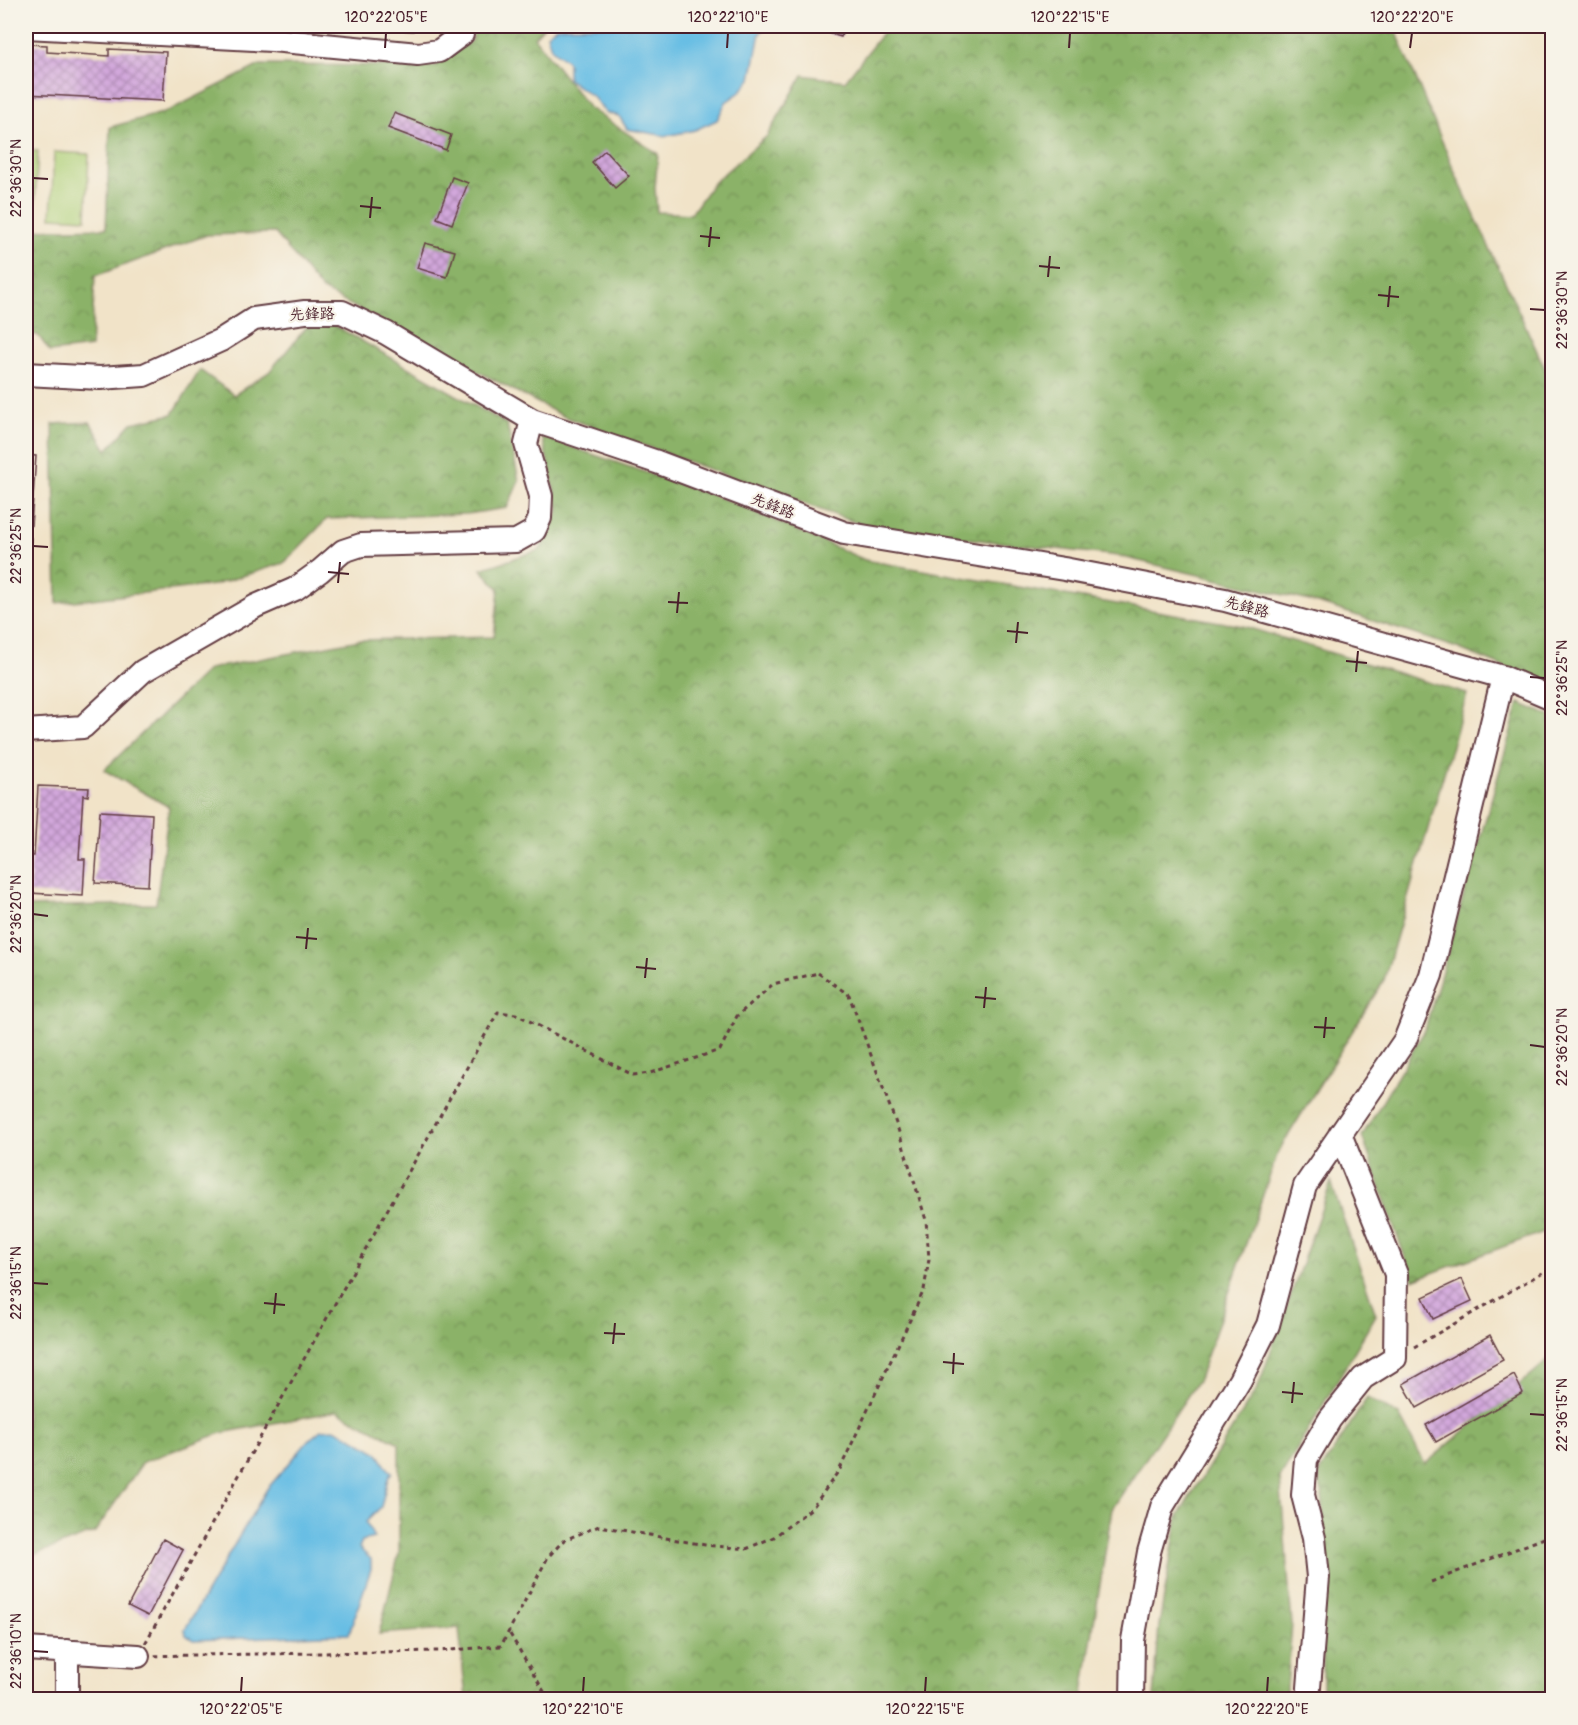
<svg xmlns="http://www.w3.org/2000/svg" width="1578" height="1725" viewBox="0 0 1578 1725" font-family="Pangolin,'LXGW WenKai TC',sans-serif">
<defs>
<pattern id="forest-crowns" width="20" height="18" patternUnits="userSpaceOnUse" patternTransform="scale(1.5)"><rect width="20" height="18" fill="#8bb268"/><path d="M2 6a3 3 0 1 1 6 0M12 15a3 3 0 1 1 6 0" fill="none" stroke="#749056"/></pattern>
<pattern id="building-cross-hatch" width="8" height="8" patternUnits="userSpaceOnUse" patternTransform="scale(1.5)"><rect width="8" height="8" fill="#d2a7db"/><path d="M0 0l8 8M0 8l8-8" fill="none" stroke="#ac87b2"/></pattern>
</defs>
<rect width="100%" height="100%" fill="#f7f3e8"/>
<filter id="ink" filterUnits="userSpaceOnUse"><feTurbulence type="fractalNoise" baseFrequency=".0167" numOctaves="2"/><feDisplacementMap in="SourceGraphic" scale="12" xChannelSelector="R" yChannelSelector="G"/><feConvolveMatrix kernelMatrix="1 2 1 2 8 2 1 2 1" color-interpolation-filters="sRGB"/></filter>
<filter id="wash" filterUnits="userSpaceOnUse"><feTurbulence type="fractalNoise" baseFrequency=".008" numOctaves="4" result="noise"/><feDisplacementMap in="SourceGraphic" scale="24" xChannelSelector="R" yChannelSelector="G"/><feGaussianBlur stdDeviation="1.35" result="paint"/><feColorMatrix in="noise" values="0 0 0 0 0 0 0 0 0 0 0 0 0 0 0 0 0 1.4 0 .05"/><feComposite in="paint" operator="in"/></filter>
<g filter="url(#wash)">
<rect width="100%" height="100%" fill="#f1e3c8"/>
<!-- grass -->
<path fill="#afd078" stroke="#7c7852" stroke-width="1.5" d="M26 151H38L34 217 26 216Z
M54 152 89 154 86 219 51 217Z"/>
<!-- forest -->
<path fill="url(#forest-crowns)" stroke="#6a684a" stroke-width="1.5" d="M476 26H544L534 37 588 107 658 154 655 188 657 212 691 214 713 183 767 136 803 75 845 81 888 26H1394L1457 177 1547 373 1552 391V686L1457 648 1318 603 1118 556 868 527 563 416 322 290 275 233 207 235 95 276 91 347 50 352 38 335 26 334V230L106 228 110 127 166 112 260 65 435 66 472 40Z
M309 324 334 325 507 424 519 481 507 508 467 514 327 519 284 563 214 585 57 603 53 424 90 422 107 450 132 423 173 414 200 370 234 395 269 372Z
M542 437 732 502 865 560 1243 626 1467 694 1384 980 1278 1152 1199 1379 1112 1509 1082 1699H466L459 1628 379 1634 399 1553V1443L337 1411 221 1433 143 1462 95 1532 26 1558V907L156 904 169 807 104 770 209 669 359 640 494 637 499 589 481 569 540 550 559 510Z
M1519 703 1552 717V1229L1413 1280 1362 1136 1425 1030Z
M1331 1182 1376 1315 1280 1478 1292 1624 1286 1699H1154L1159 1625 1178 1516 1258 1387Z
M1552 1357V1699H1323V1505L1319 1473 1367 1398 1399 1415 1425 1464Z"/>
<!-- water -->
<path fill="#67bee4" stroke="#586e88" stroke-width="1.5" d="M570 26H769L760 33 751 79 739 93 726 102 717 120 695 130 666 136 627 129 619 116 606 113 593 97 568 79V62L551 48 547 34 556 27Z
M334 1429C349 1436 364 1443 377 1453 383 1459 384 1466 392 1472L388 1478 381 1507 366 1522 374 1538 362 1541 359 1548 371 1559V1569L349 1634 193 1640 186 1635 185 1629 267 1489 310 1439 321 1430Z"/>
<g id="blocks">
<!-- building -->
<path fill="url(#building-cross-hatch)" d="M359 26H414L413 31 359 27Z
M823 26H844L841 37 821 31Z
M26 44 47 45V52L109 56V49L166 52 163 101 26 94Z
M394 113 451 135 446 150 388 128Z
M605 150 629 176 615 188 592 162Z
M452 177 468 183 452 224 437 218Z
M425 243 455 251 447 277 417 268Z
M26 455 36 456 31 526H26Z
M26 538H31L27 600 26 599Z
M38 786 89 788 88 796 83 795 79 859H85L83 896 29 893 31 856H34Z
M100 811 152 814 148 886 95 883Z
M1462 1279 1472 1301 1433 1319 1423 1297Z
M1490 1335 1503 1360 1417 1408 1403 1384Z
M1514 1375 1523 1393 1436 1442 1426 1425Z
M163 1539 183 1550 148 1616 128 1606Z"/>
</g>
</g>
<g filter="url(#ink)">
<use href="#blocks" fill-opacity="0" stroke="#633c43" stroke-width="1.5"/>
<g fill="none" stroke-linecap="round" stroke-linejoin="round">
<defs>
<path id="minor" d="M26 27 272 40 418 54 439 51 462 34V26
M26 374 100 378 144 375 221 340 254 319 305 312H342L386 333 532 420 657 462 844 533 1064 569 1225 600 1503 677 1552 698
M26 731 83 727 143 671 256 606 295 589 320 571 343 551 361 545 516 541 534 531 540 518 541 496 526 444 532 420
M26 1649 138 1656
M67 1700V1651
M1132 1700 1133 1640 1149 1552 1162 1507 1240 1380 1268 1325 1305 1186 1405 1040 1431 975 1503 677
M1308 1700 1318 1577 1314 1538 1303 1495 1306 1459 1330 1419 1363 1378 1395 1358 1396 1274 1340 1134"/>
</defs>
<!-- minor casing -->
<use href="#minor" stroke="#633c43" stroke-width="26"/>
<!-- path -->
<path stroke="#633c43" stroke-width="3" stroke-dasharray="4.5 4.5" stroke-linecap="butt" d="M818 973 849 995 898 1129 926 1220 929 1259 924 1290 840 1469 813 1507 774 1537 746 1549 705 1545 599 1526 564 1540 548 1557 501 1646 439 1651 138 1656 498 1012 516 1014 633 1075 650 1073 720 1050 737 1016 773 984Z
M1414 1347 1552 1267
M1431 1582 1552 1535
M510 1634 549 1700"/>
<!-- minor -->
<use href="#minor" stroke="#fff" stroke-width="22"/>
</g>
</g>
<!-- ticks -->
<path fill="none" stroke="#4a1f2b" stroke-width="2" d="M385 48 386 33M727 48 728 33M1069 48 1070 33M1410 48 1412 33M33 178 48 179M360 206 381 208M370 218 372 197M700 236 720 238M709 247 711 227M1039 266 1060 268M1048 277 1050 256M1378 295 1399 297M1388 307 1390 286M1530 309 1545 310M33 546 48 547M328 572 349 574M338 583 340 562M668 602 688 603M677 613 679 592M1007 631 1028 633M1016 643 1018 622M1346 661 1367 663M1356 672 1358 651M1530 677 1545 678M33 914 48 916M296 937 317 939M306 949 308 928M636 967 656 969M645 978 647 958M975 997 996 999M984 1008 986 987M1314 1027 1335 1028M1324 1038 1326 1017M1530 1045 1545 1047M33 1283 48 1284M264 1303 285 1305M274 1314 276 1293M604 1333 625 1334M613 1344 615 1323M943 1362 964 1364M953 1374 954 1353M1282 1392 1303 1394M1292 1403 1294 1382M1530 1414 1545 1415M33 1651 48 1652M241 1692 242 1677M583 1692 584 1677M925 1692 926 1677M1267 1692 1268 1677"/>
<g text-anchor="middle" stroke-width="4.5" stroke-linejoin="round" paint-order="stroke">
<!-- street labels -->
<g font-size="15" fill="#4a1f2b" stroke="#f7f3e8">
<text transform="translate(312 314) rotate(-2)" y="5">先鋒路</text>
<text transform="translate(773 506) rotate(21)" y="5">先鋒路</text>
<text transform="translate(1247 607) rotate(15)" y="5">先鋒路</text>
</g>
</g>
<!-- margin -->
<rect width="1578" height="1725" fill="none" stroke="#f7f3e8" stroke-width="66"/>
<rect x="33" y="33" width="1512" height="1659" fill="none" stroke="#4a1f2b" stroke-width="2"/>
<g font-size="15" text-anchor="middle" fill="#4a1f2b">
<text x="386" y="22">120°22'05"E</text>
<text x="728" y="22">120°22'10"E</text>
<text x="1070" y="22">120°22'15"E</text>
<text x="1412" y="22">120°22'20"E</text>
<text transform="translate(16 178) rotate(-90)" y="5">22°36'30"N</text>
<text transform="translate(1562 310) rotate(-90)" y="5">22°36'30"N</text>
<text transform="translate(16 546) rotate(-90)" y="5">22°36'25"N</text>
<text transform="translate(1562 678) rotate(-90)" y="5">22°36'25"N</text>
<text transform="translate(16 914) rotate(-90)" y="5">22°36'20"N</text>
<text transform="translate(1562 1047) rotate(-90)" y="5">22°36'20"N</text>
<text transform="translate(16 1283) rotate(-90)" y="5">22°36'15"N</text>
<text transform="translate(1562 1415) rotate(-90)" y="5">22°36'15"N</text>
<text transform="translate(16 1651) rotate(-90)" y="5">22°36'10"N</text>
<text x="241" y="1714">120°22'05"E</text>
<text x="583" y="1714">120°22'10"E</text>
<text x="925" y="1714">120°22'15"E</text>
<text x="1267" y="1714">120°22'20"E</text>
</g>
</svg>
